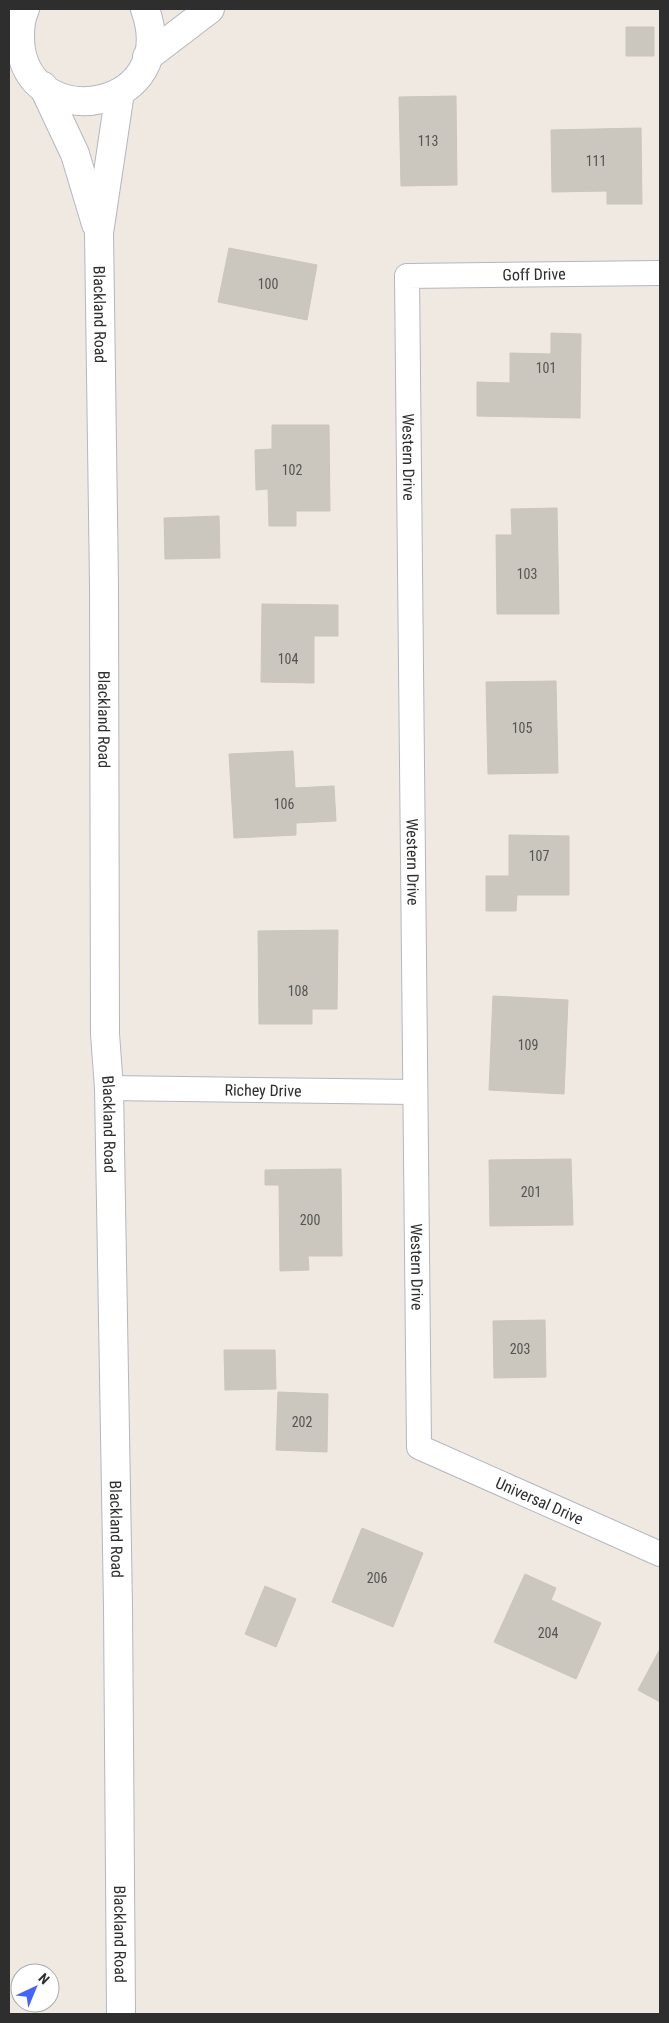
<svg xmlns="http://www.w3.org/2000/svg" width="669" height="2023" viewBox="0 0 669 2023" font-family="'Roboto Condensed',sans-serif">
<rect width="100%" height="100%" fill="#efe9e1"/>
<!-- building -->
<path fill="#cbc7bf" stroke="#cbc5ba" d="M626 27H654V56H626Z
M456 96 457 185 401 186 399 97Z
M641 128 642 204H607V191L552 192 551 130Z
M229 248 317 265 307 320 218 302Z
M551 333 581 334 580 418 477 416V382L510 383V353L551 354Z
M272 425H329L330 511H296V526H269L268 489 256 490 255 450 272 449Z
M557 508 559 614H497L496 535H512L511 509Z
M219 516 220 558 165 559 164 518Z
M262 604 338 605V636H314V683L261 682Z
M556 681 558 773 488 774 486 682Z
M293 751 295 788 334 786 336 821 296 823V835L234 838 229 754Z
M509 835 569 836V895H517L516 911H486V876H509Z
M338 930 337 1009H312V1024H259L258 931Z
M493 996 568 1000 564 1094 489 1090Z
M571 1159 573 1225 490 1226 489 1160Z
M341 1169 342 1256H308L309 1270 280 1271 279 1185H265V1170Z
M545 1320 546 1377 494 1378 493 1321Z
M224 1350H275L276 1389 225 1390Z
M278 1392 328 1394 327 1452 276 1450Z
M362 1528 423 1553 393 1627 332 1602Z
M525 1574 556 1588 551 1600 601 1623 576 1679 494 1642Z
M265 1586 296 1599 276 1647 245 1634Z
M660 1649V1702L638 1690Z"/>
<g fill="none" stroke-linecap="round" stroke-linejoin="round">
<defs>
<g id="minor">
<path id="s1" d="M660 273 407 276 419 1447 660 1554"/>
<path id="s2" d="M109 1088 415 1092"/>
</g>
<g id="tertiary">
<path d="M25 9C19 22 19 35 21 50 36 135 181 109 145 9"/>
<path d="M147 57 210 9"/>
<path d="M43 86 75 154 96 224"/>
<path id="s3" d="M120 92 99 233 104 585 105 1034 109 1088 118 1606 121 2014"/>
</g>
</defs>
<!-- minor casing -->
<use href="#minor" stroke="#b4b7c1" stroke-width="26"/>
<!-- tertiary casing -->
<use href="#tertiary" stroke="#b4b7c1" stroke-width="30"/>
<!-- minor -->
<use href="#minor" stroke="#fff" stroke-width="24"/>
<!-- tertiary -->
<use href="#tertiary" stroke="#fff" stroke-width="28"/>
</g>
<g text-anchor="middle" stroke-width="5" stroke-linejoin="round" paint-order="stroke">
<!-- number labels -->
<g font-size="14" fill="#555452">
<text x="428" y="146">113</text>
<text x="596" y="166">111</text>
<text x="268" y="289">100</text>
<text x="546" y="373">101</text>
<text x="292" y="475">102</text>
<text x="527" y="579">103</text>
<text x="288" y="664">104</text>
<text x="522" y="733">105</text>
<text x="284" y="809">106</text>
<text x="539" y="861">107</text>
<text x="298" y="996">108</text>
<text x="528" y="1050">109</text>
<text x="531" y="1197">201</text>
<text x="310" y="1225">200</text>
<text x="520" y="1354">203</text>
<text x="302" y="1427">202</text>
<text x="377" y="1583">206</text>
<text x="548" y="1638">204</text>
</g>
<!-- street labels -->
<g font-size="16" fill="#2e2e2e" stroke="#fff">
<text transform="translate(534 274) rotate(-1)" y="6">Goff Drive</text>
<text dy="6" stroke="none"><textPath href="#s3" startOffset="224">Blackland Road</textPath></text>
<text dy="6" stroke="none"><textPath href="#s1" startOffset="434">Western Drive</textPath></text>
<text dy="6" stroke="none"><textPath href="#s3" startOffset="629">Blackland Road</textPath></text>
<text dy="6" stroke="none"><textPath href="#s1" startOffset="839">Western Drive</textPath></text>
<text dy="6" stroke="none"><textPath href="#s2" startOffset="154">Richey Drive</textPath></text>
<text dy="6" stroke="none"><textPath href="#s3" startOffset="1034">Blackland Road</textPath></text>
<text dy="6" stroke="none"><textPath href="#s1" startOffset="1244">Western Drive</textPath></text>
<text dy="6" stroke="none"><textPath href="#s1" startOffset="1556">Universal Drive</textPath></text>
<text dy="6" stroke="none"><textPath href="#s3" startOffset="1439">Blackland Road</textPath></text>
<text dy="6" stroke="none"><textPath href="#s3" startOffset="1844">Blackland Road</textPath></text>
</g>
</g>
<!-- border -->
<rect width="669" height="2023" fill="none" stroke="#2e2e2e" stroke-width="20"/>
<!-- north arrow -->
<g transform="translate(35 1988) rotate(44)"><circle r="24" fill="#ffffff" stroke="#ababab"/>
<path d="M0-4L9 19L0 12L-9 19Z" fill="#4264fb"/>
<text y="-8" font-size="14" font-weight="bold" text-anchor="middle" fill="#2e2e2e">N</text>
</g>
</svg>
